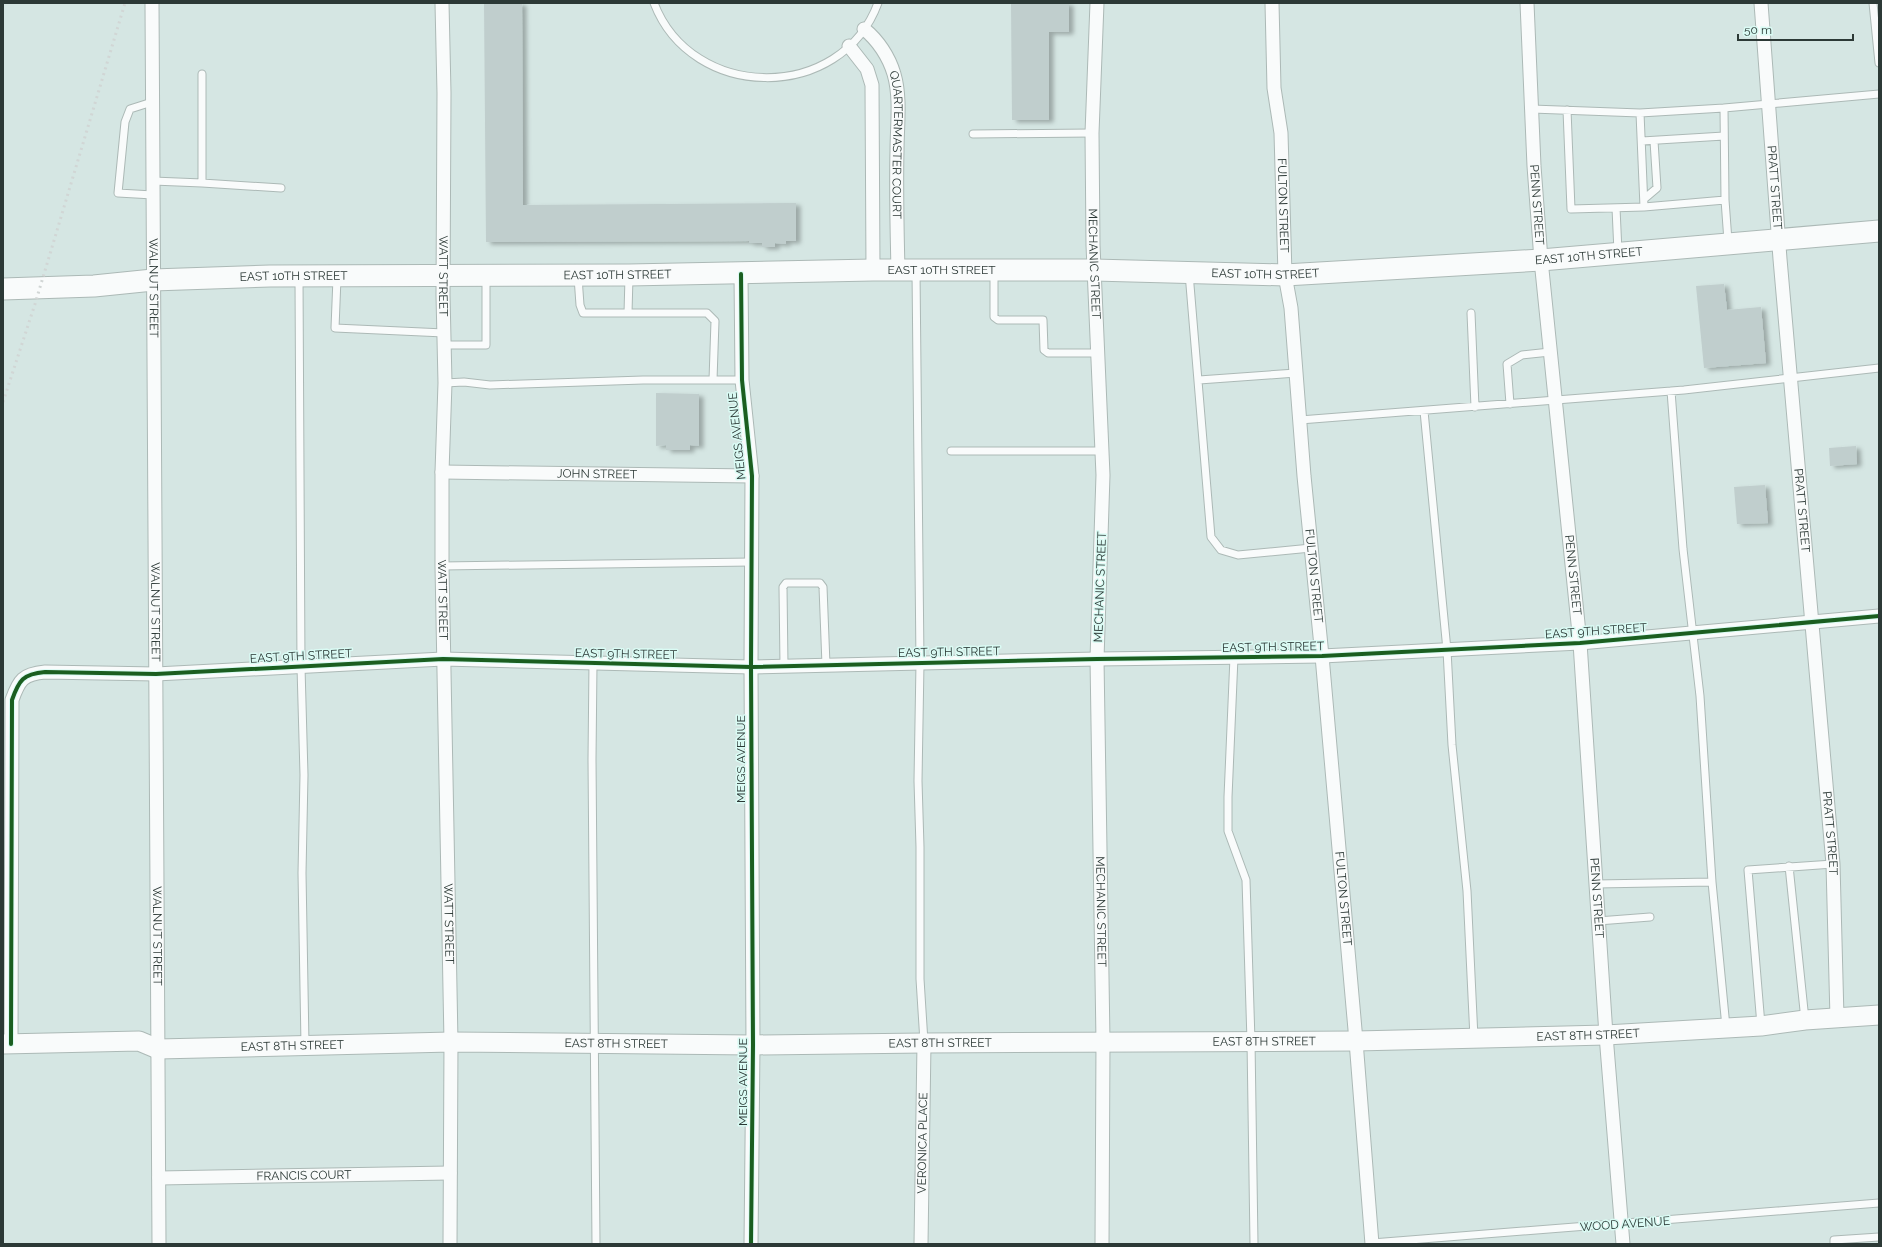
<svg xmlns="http://www.w3.org/2000/svg" width="1882" height="1247" viewBox="0 0 1882 1247" font-family="Raleway,sans-serif">
<defs>
<filter id="shadow"><feDropShadow dx="4.5" dy="2.5" stdDeviation="2" flood-color="#0004"/></filter>
</defs>
<rect width="100%" height="100%" fill="#d5e6e3"/>
<!-- building -->
<path fill="#c0cecd" filter="url(#shadow)" d="M484 3H522L523 205 796 203V241H786V244L775 243V247H762V243H749V241L486 242Z
M1011 3H1069V32H1049V120H1012Z
M1724 284 1727 310 1761 307 1766 363 1704 368 1696 286Z
M656 393 699 394V446L690 445V450H666V445L656 446Z
M1856 446 1857 464 1830 466 1829 448Z
M1765 485 1768 523 1737 524 1734 487Z"/>
<g fill="none" stroke-linecap="round" stroke-linejoin="round">
<defs>
<path id="service" d="M654 3C692 102 841 103 878 3
M1873 3 1879 63
M152 102 130 109 125 122 118 193 153 195
M1724 108 1879 94
M1532 109 1640 113
M1567 110 1571 209 1644 207
M973 134 1092 133
M1642 141 1724 136
M153 181 202 183V74
M202 183 281 188
M1644 199 1657 188 1654 141
M1725 200 1644 207 1640 113 1724 108 1725 200 1728 241
M1616 208 1618 252
M916 271 920 663 918 781 920 847V979L924 1042
M994 271V317L998 320H1043L1044 350 1048 353H1098
M1189 273 1211 537 1221 550 1238 555 1311 548
M578 277 580 305 583 313H628
M629 277 628 313H707L715 321 713 380
M299 278 301 667 304 775 302 873 305 1045
M337 278 335 328 444 333
M1471 313 1475 407
M444 345H486V277
M1199 380 1296 373
M445 383 464 382 490 385 643 380H742
M1671 391 1683 549 1700 696 1712 882
M1510 404 1507 364 1522 355 1550 352
M1424 411 1447 650 1452 745 1467 891 1474 1038
M1300 420 1684 390 1879 368
M951 451H1102
M442 566 752 562
M1234 657 1228 797V831L1246 880 1251 1041 1254 1244
M593 663 592 759 596 1244
M784 666 783 587 786 583H820L823 587 826 665
M1789 866 1805 1020
M1596 884 1712 882 1726 1027
M1598 921 1650 917
M1761 1025 1748 870 1833 864
M1372 1243 1879 1203
M1834 1244V1240L1879 1237"/>
<g id="minor">
<path id="s1" d="M152 3 159 1244"/>
<path id="s2" d="M442 3 444 93 443 295 445 383 442 472V566L451 1042 450 1244"/>
<path id="s3" d="M1097 3 1092 133 1093 245 1103 475 1097 659 1103 1041 1102 1244"/>
<path id="s4" d="M1272 3 1274 88 1281 133 1285 275 1291 308 1304 476 1322 656 1356 1041 1372 1244"/>
<path id="s5" d="M1527 3 1534 166 1541 260 1580 643 1606 1035 1623 1244"/>
<path id="s6" d="M1761 3 1780 259 1833 864 1837 1018"/>
<path id="s7" d="M864 29C878 40 889 57 894 74 901 98 897 126 897 151 896 191 897 230 898 270"/>
<path d="M849 46 867 69 872 85 873 270"/>
<path d="M741 274 742 380 752 476 751 667 753 1045 751 1244"/>
<path id="s8" d="M442 472 752 476"/>
<path d="M11 1044 12 700C19 680 23 674 45 672L156 674 443 659 751 667 1097 659 1322 656 1580 643 1879 616"/>
<path id="s9" d="M159 1178 450 1173"/>
<path id="s10" d="M921 1244 924 1043"/>
</g>
<g id="secondary">
<path id="s11" d="M3 1044 139 1041 158 1049 451 1042 753 1045 924 1043 1356 1041 1606 1035 1761 1026 1805 1020 1879 1015"/>
</g>
<g id="primary">
<path id="s12" d="M3 289 94 286 153 280 270 276 629 275 873 270H1094L1285 275 1541 260 1879 231"/>
</g>
</defs>
<!-- service casing -->
<use href="#service" stroke="#acb9b6" stroke-width="9"/>
<!-- minor casing -->
<use href="#minor" stroke="#acb9b6" stroke-width="15"/>
<!-- secondary casing -->
<use href="#secondary" stroke="#acb9b6" stroke-width="21"/>
<!-- primary casing -->
<use href="#primary" stroke="#acb9b6" stroke-width="23"/>
<!-- service -->
<use href="#service" stroke="#f9fbfb" stroke-width="7"/>
<!-- minor -->
<use href="#minor" stroke="#f9fbfb" stroke-width="13"/>
<!-- secondary -->
<use href="#secondary" stroke="#f9fbfb" stroke-width="19"/>
<!-- primary -->
<use href="#primary" stroke="#f9fbfb" stroke-width="21"/>
<!-- rail -->
<path stroke="#d1d6d5" stroke-width="3" stroke-dasharray="2 4" stroke-linecap="butt" d="M3 402 35 304 125 3"/>
<defs>
<path id="cycleway" d="M741 274 742 380 752 476 751 667 753 1045 751 1244
M11 1044 12 700C19 680 23 674 45 672L156 674 443 659 751 667 1097 659 1322 656 1580 643 1879 616"/>
</defs>
<!-- cycleway casing -->
<use href="#cycleway" stroke="#dafbf4" stroke-width="6"/>
<!-- cycleway -->
<use href="#cycleway" stroke="#1b5e20" stroke-width="4"/>
</g>
<g text-anchor="middle" stroke-width="3" stroke-linejoin="round" paint-order="stroke">
<!-- street labels -->
<g font-size="12" fill="#2c3936" stroke="#dafbf4">
<text dy="4" stroke="none"><textPath href="#s7" startOffset="126">QUARTERMASTER COURT</textPath></text>
<text dy="4" stroke="none"><textPath href="#s6" startOffset="185">PRATT STREET</textPath></text>
<text dy="4" stroke="none"><textPath href="#s4" startOffset="203">FULTON STREET</textPath></text>
<text dy="4" stroke="none"><textPath href="#s5" startOffset="202">PENN STREET</textPath></text>
<text dy="4" stroke="none"><textPath href="#s12" startOffset="1587">EAST 10TH STREET</textPath></text>
<text dy="4" stroke="none"><textPath href="#s3" startOffset="261">MECHANIC STREET</textPath></text>
<text dy="4" stroke="none"><textPath href="#s12" startOffset="939">EAST 10TH STREET</textPath></text>
<text dy="4" stroke="none"><textPath href="#s12" startOffset="1263">EAST 10TH STREET</textPath></text>
<text dy="4" stroke="none"><textPath href="#s12" startOffset="615">EAST 10TH STREET</textPath></text>
<text dy="4" stroke="none"><textPath href="#s2" startOffset="273">WATT STREET</textPath></text>
<text dy="4" stroke="none"><textPath href="#s12" startOffset="291">EAST 10TH STREET</textPath></text>
<text dy="4" stroke="none"><textPath href="#s1" startOffset="285">WALNUT STREET</textPath></text>
<text transform="translate(737 436) rotate(-96)" y="4">MEIGS AVENUE</text>
<text dy="4" stroke="none"><textPath href="#s8" startOffset="155">JOHN STREET</textPath></text>
<text dy="4" stroke="none"><textPath href="#s6" startOffset="509">PRATT STREET</textPath></text>
<text dy="4" stroke="none"><textPath href="#s5" startOffset="574">PENN STREET</textPath></text>
<text dy="4" stroke="none"><textPath href="#s4" startOffset="575">FULTON STREET</textPath></text>
<text transform="translate(1100 587) rotate(-88)" y="4">MECHANIC STREET</text>
<text dy="4" stroke="none"><textPath href="#s2" startOffset="597">WATT STREET</textPath></text>
<text dy="4" stroke="none"><textPath href="#s1" startOffset="609">WALNUT STREET</textPath></text>
<text transform="translate(1596 631) rotate(-4)" y="4">EAST 9TH STREET</text>
<text transform="translate(1273 647) rotate(-1)" y="4">EAST 9TH STREET</text>
<text transform="translate(949 652) rotate(-1)" y="4">EAST 9TH STREET</text>
<text transform="translate(626 654) rotate(1)" y="4">EAST 9TH STREET</text>
<text transform="translate(301 656) rotate(-3)" y="4">EAST 9TH STREET</text>
<text transform="translate(741 759) rotate(-90)" y="4">MEIGS AVENUE</text>
<text dy="4" stroke="none"><textPath href="#s6" startOffset="833">PRATT STREET</textPath></text>
<text dy="4" stroke="none"><textPath href="#s4" startOffset="899">FULTON STREET</textPath></text>
<text dy="4" stroke="none"><textPath href="#s5" startOffset="898">PENN STREET</textPath></text>
<text dy="4" stroke="none"><textPath href="#s3" startOffset="909">MECHANIC STREET</textPath></text>
<text dy="4" stroke="none"><textPath href="#s2" startOffset="921">WATT STREET</textPath></text>
<text dy="4" stroke="none"><textPath href="#s1" startOffset="933">WALNUT STREET</textPath></text>
<text dy="4" stroke="none"><textPath href="#s11" startOffset="1587">EAST 8TH STREET</textPath></text>
<text dy="4" stroke="none"><textPath href="#s11" startOffset="1263">EAST 8TH STREET</textPath></text>
<text dy="4" stroke="none"><textPath href="#s11" startOffset="939">EAST 8TH STREET</textPath></text>
<text dy="4" stroke="none"><textPath href="#s11" startOffset="615">EAST 8TH STREET</textPath></text>
<text dy="4" stroke="none"><textPath href="#s11" startOffset="291">EAST 8TH STREET</textPath></text>
<text transform="translate(743 1082) rotate(-90)" y="4">MEIGS AVENUE</text>
<text dy="4" stroke="none"><textPath href="#s10" startOffset="101">VERONICA PLACE</textPath></text>
<text dy="4" stroke="none"><textPath href="#s9" startOffset="145">FRANCIS COURT</textPath></text>
<text transform="translate(1625 1224) rotate(-4)" y="4">WOOD AVENUE</text>
</g>
</g>
<!-- border -->
<rect width="1882" height="1247" fill="none" stroke="#2c3936" stroke-width="8"/>
<!-- scale -->
<path d="M1738 34v6h115v-6" fill="none" stroke="#2c3936" stroke-width="2"/>
<text x="1744" y="34" font-size="12" fill="#2c3936" stroke="#dafbf4" stroke-width="3" paint-order="stroke">50 m</text>
</svg>
